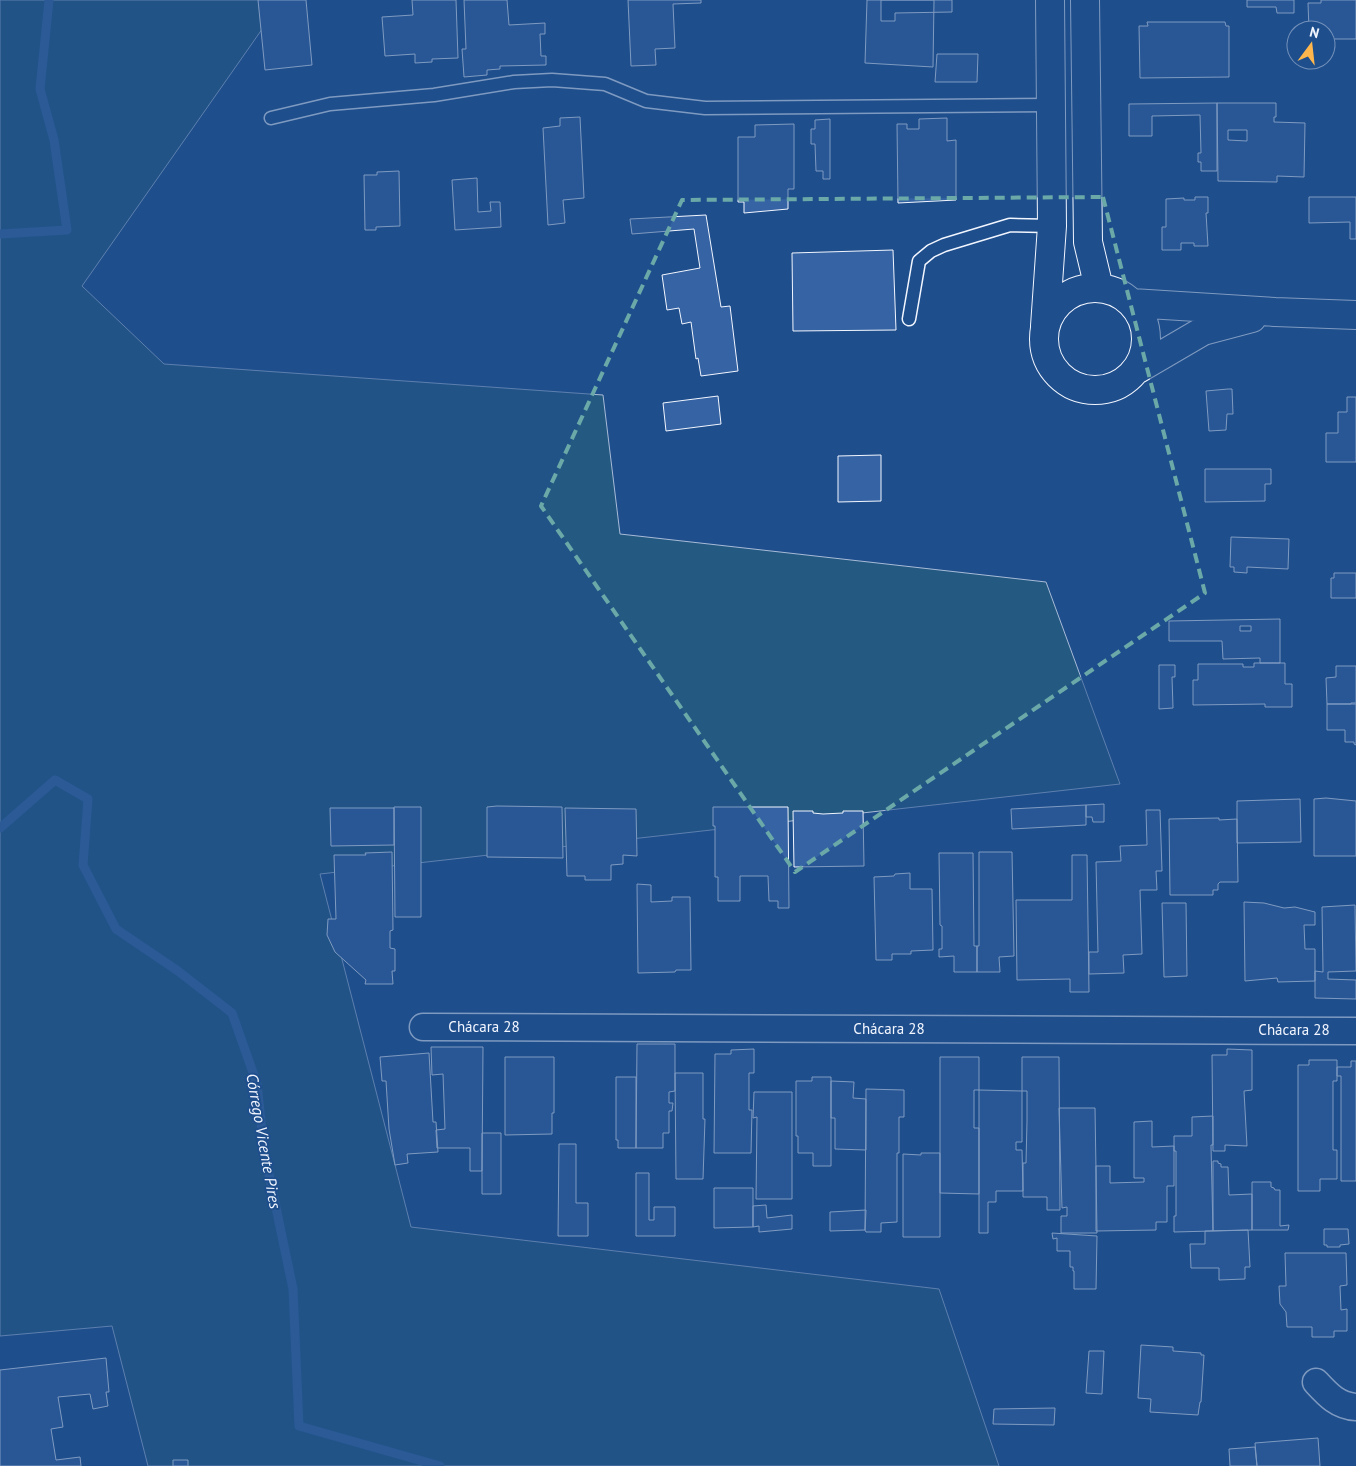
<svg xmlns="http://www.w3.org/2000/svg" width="1356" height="1466" viewBox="0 0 1356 1466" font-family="'PT Sans',sans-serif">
<rect width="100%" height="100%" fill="#1f4e8c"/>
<!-- green -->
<path fill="#245a82" stroke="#a8bbd7" d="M0 0H260L265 25 82 286 164 364 603 395 620 534 1046 582 1120 784 320 874 411 1227 939 1289 999 1466H148L112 1326 0 1336Z"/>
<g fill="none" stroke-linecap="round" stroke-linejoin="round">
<!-- stream -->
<path stroke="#3b69a3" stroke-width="9" d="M0 234 67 230 54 140 40 89 49 0
M0 828 55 780 88 799 83 865 116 929 178 971 232 1013 257 1084 264 1150 293 1289 299 1426 440 1466"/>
</g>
<!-- building -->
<path fill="#3563a3" stroke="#f2f6ff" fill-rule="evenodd" d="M258 0H306L312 65 265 70Z
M412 0H456L458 58 432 59V62L415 63V54L385 56 382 17 413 15Z
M464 0H507L509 25 545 23V34H540L541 56H546V65L500 66V69L487 70V75L464 77 462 49H466Z
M628 0H701V3L673 4 675 48 655 49 656 65 631 66Z
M867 0H934L933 67 865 63Z
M881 0H952V12L895 13V21H881Z
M1247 0H1294V13H1277L1276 7H1247Z
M1321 0H1356V39H1326V30H1309L1308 3H1321Z
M1147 22H1225L1226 26H1229V77L1140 78 1139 26H1148Z
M937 54H978L977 82H935Z
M1217 103H1276V117H1274V122L1305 123 1304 177 1277 176V182L1218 181ZM1228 130H1247V141L1228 140Z
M1217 103V171H1201V162H1198V153H1201L1200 115 1152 116V136H1129V104Z
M580 117 584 198 563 200 565 223 548 225 543 128 560 126V118Z
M947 118V141L956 140V200L898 203 897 124H907V129H919V119Z
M830 119V179H823V171H816L815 144H811V129H815V120Z
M794 124V189H788V209L744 213V202H738V137H755V125Z
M399 171 400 226 376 227V230H365L364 175H377V172Z
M477 178 478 212 491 211 490 202H500L501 227 455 230 452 180Z
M1195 197H1208V213H1206L1208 246H1194V243H1181V250H1162V227H1166V199L1184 198V200H1195Z
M1309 197H1356V239H1350V222L1309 223Z
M706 215 721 307 730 306 738 371 701 376 698 358 696 359 691 322 682 324 679 308 667 310 662 275 700 268 694 229 632 234 630 219Z
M893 250 896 330 793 331 792 253Z
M1228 389H1232L1233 414H1227L1226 430 1209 431 1206 391Z
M718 396 721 424 666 431 663 403Z
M1347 397H1356V462H1326V433H1338V412H1347Z
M881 455V501L838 502V456Z
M1205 469H1271V484H1265V501L1205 502Z
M1231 537 1289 539 1288 569 1247 567V573L1234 572V567H1230Z
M1334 573H1356V598H1331V578H1334Z
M1280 619V663H1260V658L1223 659 1222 641H1169V621ZM1240 626H1251V631H1240Z
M1254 663H1285V684H1292V707H1265V704L1193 705V680H1198V664H1243V667H1254Z
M1159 665H1175V677H1172L1173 708 1159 709Z
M1336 666H1356V703H1351V704H1327L1326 678 1336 677Z
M1327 704H1356V745L1354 744V742H1345V730H1327Z
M1326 798 1356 801V856H1314V799Z
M1300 799 1301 842 1237 843V801Z
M1104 804V822H1093L1092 817H1086V805Z
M1086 805V825L1012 829 1011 809Z
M497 806 562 807 563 858 487 857V807Z
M394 807H421V917H395Z
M713 807H788L789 908H778V901H769L768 876H740V901H718V877H715V826H713Z
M330 808H394V845L331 846Z
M565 808 636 809 637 856 623 855V864L611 865V880H585V876H567Z
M1146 810H1160L1162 871H1156L1157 890H1140L1142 954 1123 955 1124 973 1089 974V952H1098L1096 862 1121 861 1120 846 1147 845Z
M793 811H813V813L823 814 843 813V811H863L864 866 794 867Z
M1219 818V820L1237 819 1238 882H1220L1218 884V890H1213V895H1170L1169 819Z
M392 852 393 930 390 931V948L395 949V971H392L393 984H365L366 980 335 952 327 935 328 919H336L334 855H366L365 853Z
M979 852H1012L1014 956 999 957 1000 972H977V946H979Z
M939 853H973L974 946H977V972H954V956L939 957V949H942V926L940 925Z
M1072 855H1087L1089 992H1070V979L1017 980 1016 900H1072Z
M910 873V889H932L933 950 911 951V954H892V960H876L874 877 894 876 895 874Z
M637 884 651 885V902L672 901V897H690L691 970H676L675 972 638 973Z
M1244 902 1264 903 1284 908 1295 907 1315 912V925H1304L1305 949H1315V981L1278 982 1277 978 1245 981Z
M1162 903H1186L1187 976 1164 977Z
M1355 905 1356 971 1328 972V979L1356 980V999L1315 998V971L1323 972 1322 907Z
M637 1044H675V1091L669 1092V1103H673L672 1111H669V1133H663V1148H636Z
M431 1047H483L482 1171H470V1148H437L436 1130 445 1129 443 1074 432 1075Z
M754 1049V1073H749V1110H752L751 1153H714L715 1054H731V1050Z
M1227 1049 1252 1050V1090L1244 1091 1247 1146 1225 1145V1151H1213L1212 1055H1227Z
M429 1053 433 1122H436L438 1152 407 1154 408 1163 395 1165 389 1129 386 1081H382L380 1057Z
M505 1057H554V1113H552V1134L505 1135Z
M940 1057H979V1090H974V1128H979V1194L940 1193Z
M1022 1057H1059L1060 1210H1047V1197H1023V1163H1026L1027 1121V1091H1022Z
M1309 1060H1337V1081H1333V1150H1337V1179H1320V1191H1298V1065H1309Z
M1351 1061H1356V1181H1341V1076H1337V1067H1351Z
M675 1073H703V1119H705L703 1179H676Z
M616 1077H636V1148H618V1140H616Z
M812 1077H831V1166H813V1153H798V1136H796V1081H812Z
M831 1081 854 1082 853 1098 866 1099V1150L835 1149V1118H831Z
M866 1089 904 1090V1117H899V1153H897V1222L881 1223V1232H866L865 1230Z
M979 1090 1022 1091V1142H1016V1150H1022L1023 1191H996V1202H988V1233H979Z
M754 1092H792V1199H756L757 1117 753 1118Z
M1059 1108H1095L1097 1233H1061V1216H1067V1207L1062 1208Z
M1213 1116V1145H1211L1213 1231 1174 1232V1216H1176V1151H1174V1136H1192V1117Z
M1152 1121V1147L1174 1146V1186H1167V1222H1156V1230L1096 1231V1166H1110V1183L1144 1182V1178H1134V1122Z
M482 1133H501V1194H482Z
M559 1144H576V1203H588V1236H558Z
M921 1153H940V1237H903V1154L921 1155Z
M1213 1161H1218V1163L1221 1164V1167H1228L1229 1195 1252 1194V1230L1213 1231Z
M636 1173H649V1220H654V1207H675V1236H636Z
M1252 1182H1271V1187L1274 1188 1275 1190H1280V1226L1289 1225 1288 1230H1252Z
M714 1188H753V1227L714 1228Z
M766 1205 767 1218 792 1215V1229L759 1232V1226L753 1227V1206Z
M866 1210 865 1230 830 1231V1212Z
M1324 1229H1348L1349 1244 1340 1245V1247H1327V1245H1324Z
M1248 1230 1250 1267H1245V1279L1219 1280V1268H1191L1190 1244H1205V1231Z
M1052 1233 1097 1236 1096 1289H1074V1271H1073V1267H1070V1251H1057V1238L1053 1239Z
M1285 1253H1346L1347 1285 1340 1286 1341 1310 1347 1309V1331H1334V1337H1312V1327H1287L1286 1312 1280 1304 1279 1286H1286Z
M1141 1345 1173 1347V1351L1201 1353V1355H1204L1201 1402H1200L1198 1415 1150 1412 1151 1399 1138 1398Z
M1089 1351H1104L1102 1394 1086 1393Z
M106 1358 109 1392H106L108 1406 93 1409 90 1394 58 1397 63 1427 51 1429 56 1460 80 1457 81 1466H0V1370Z
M1055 1408 1054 1425 993 1424 994 1409Z
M1318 1438 1320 1466H1257L1255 1443Z
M1255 1447 1257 1466H1230L1229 1449Z
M173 1460H188V1466H173Z"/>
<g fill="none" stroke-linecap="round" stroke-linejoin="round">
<defs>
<path id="lane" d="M271 118 330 104 434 95 514 82 552 80 605 84 646 101 705 108 1052 105
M909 319 919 261 931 251 944 245 1010 225 1052 226"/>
<path id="street" d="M423 1027 1356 1031
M1316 1382C1328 1395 1338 1406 1356 1407"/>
<path id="secondary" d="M1085 0 1088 242 1099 288
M1044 339a51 51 0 1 1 102 0a51 51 0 1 1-102 0Z
M1132 303 1275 312 1356 315
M1045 326 1052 226 1050 0
M1138 369 1203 331 1252 318"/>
</defs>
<!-- lane casing -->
<use href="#lane" stroke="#f2f6ff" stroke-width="15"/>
<!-- street casing -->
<use href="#street" stroke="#f2f6ff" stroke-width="29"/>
<!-- secondary casing -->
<use href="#secondary" stroke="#f2f6ff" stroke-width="30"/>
<!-- lane -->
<use href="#lane" stroke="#1f4e8c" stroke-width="12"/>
<!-- street -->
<use href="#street" stroke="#1f4e8c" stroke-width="26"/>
<!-- secondary -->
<use href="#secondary" stroke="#1f4e8c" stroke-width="28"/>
</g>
<!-- marked area -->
<path d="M0 0H1356V1466H0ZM1103 197 1205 593 795 872 541 506 682 200Z" fill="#1f4e8c" fill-opacity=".55" fill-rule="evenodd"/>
<path fill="none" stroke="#6aa9a8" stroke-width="4" stroke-dasharray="10 6" stroke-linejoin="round" d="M1103 197 1205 593 795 872 541 506 682 200Z"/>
<g text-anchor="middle" stroke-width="4" stroke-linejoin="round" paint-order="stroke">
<!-- street labels -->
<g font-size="15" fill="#f2f6ff" stroke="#1f4e8c">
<text x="484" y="1032">Chácara 28</text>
<text x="889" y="1034">Chácara 28</text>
<text x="1294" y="1035">Chácara 28</text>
</g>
<!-- water labels -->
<g font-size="16" font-style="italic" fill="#f2f6ff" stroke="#1f4e8c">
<text transform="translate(264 1141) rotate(80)" y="6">Córrego Vicente Pires</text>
</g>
</g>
<!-- north arrow -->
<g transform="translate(1311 45) rotate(15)"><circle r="24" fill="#1f4e8c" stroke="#7391ba"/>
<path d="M0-4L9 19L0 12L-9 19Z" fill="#ffb74d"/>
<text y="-8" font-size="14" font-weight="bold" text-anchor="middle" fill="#f2f6ff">N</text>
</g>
</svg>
